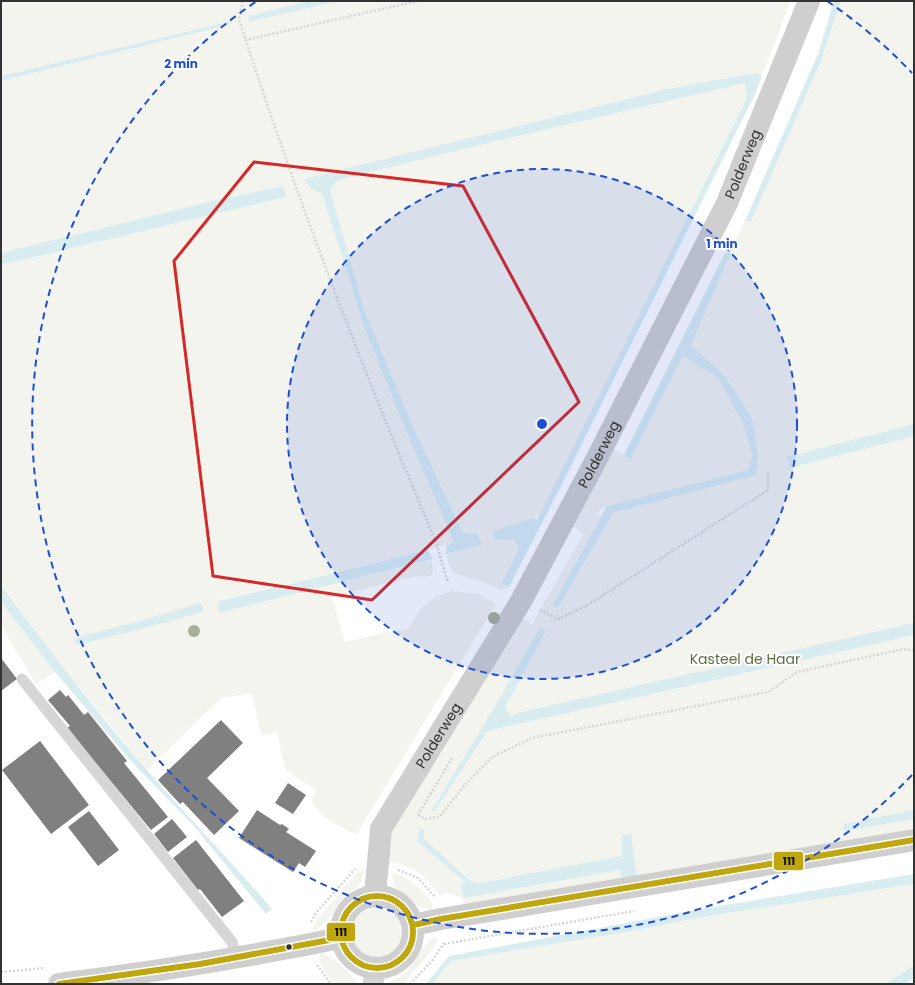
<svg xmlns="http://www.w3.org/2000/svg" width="915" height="985" viewBox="0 0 915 985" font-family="Poppins,sans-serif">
<rect width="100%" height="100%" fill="#fff"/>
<!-- green -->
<path fill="#f2f4ed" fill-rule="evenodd" d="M1 1H309L248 16 250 22 339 1H790L776 40 760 79 762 75 756 73 667 89 304 179 309 187 322 194 365 329 408 436 454 542 428 550 218 600 219 613 432 560 433 571 430 577 416 576 332 597 345 642 393 631 408 629 419 611 436 596 451 591 479 594 496 604 356 835C340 826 320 818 312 800L316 790 285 769 277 732 261 735 252 693 221 698 147 770 55 657 1 586V265L285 197 283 186 216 200 1 253V81L232 24 230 21 1 76ZM140 621 74 644 78 638Z
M841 1H914V829L637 877 633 854 462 886 461 888 464 898 620 870 622 878 464 908 463 898 445 892 440 896C426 876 414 866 390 862L386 856 389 839 394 825 519 617 532 624 583 535 570 523 609 447 624 455 630 460 683 356 698 365 702 356 691 345 732 250 730 251 745 221 751 222 821 61ZM633 500 629 509 613 513 558 608 552 606 603 513 594 515 607 506ZM424 830V839L449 868 417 841Z
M745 83 747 98 540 514 533 518 493 531C503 535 517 538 519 549L502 583 509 587 502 590 484 582 452 573 446 554 481 545 463 533 415 431 365 312 330 190 338 180 463 149Z
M1 602 55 672 36 684 1 625Z
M365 870 360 884 339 902 327 921 315 931 312 929 317 920 357 872Z
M393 873C410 877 421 890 432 902V911L418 906 395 886 392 876Z
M914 884V965L886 984H432L451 961 638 930 697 918Z
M352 933a25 25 0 1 1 50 0a25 25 0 1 1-50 0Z
M434 937 437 940 433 949 403 984H386L407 972 421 950Z
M320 952C335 959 348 969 357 984 351 984 343 985 338 983 327 979 317 963 320 952Z"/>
<!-- water -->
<path fill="#d9ecef" d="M309 1H339L249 22 248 16Z
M834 1H841L821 61 751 222 745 221 818 54Z
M231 21 232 24 1 81V76Z
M756 73 762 75 756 92 562 484 509 587 502 583 519 549 518 545 513 539 495 540 493 531 533 518 537 520 747 98 745 83 463 149 338 180 330 190 365 312 415 431 463 533 479 535 481 545 446 554 447 545 454 542 408 436 365 329 322 194 309 187 304 179 667 89Z
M283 186 286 197 1 265V253L216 200Z
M732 250 691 345 725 376 752 418 758 454 756 475 613 513 558 608 552 606 607 506 749 470 752 453 743 423 718 378 683 356 630 460 624 455 725 253Z
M914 424V436L790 468 787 457Z
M428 550 433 559 219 613 218 601Z
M1 586C48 648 95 710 146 769 187 816 231 861 272 909L266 914 193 825 131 761 55 672 1 602Z
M201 603 204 612 114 636 83 643 74 644 78 637 140 621Z
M914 623V635L487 731 434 812 432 810 497 703 540 628 546 631 505 707 510 716 522 712Z
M914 810V819L844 831V824Z
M420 828 424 830V839L470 881 479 883 622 856V835L631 834 637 877 622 878 620 870 464 898 461 888 464 881 417 841Z
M914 874V884L697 918 638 930 451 961 432 984H426L449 956 696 910Z
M914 965V978L905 984H886Z"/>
<!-- building -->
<path fill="#808080" d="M1 658 17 679 1 691Z
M60 690 66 697 68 695 84 715 88 712 127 761 124 763 168 817 151 830 67 728 70 726 48 700Z
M221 720 243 743 207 778 239 811 214 835 183 802 180 804 158 780Z
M40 741 89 805 51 834 2 770Z
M288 783 306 795 293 814 275 803Z
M257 810 280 825 282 824 289 829 286 832 316 851 305 867 299 863 293 872 239 838Z
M89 811 119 850 98 866 68 827Z
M172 819 187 837 168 852 154 834Z
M196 840 244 901 222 917 200 889 198 890 173 858Z"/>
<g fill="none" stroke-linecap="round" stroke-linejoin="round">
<!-- path -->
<path stroke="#d5d5d5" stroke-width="2.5" stroke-dasharray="2 2" stroke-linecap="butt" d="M243 1 239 19C296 197 363 371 436 542L448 583
M245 40 418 1
M540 610 558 619 586 606 768 490V472
M418 815 425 819 439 817 465 785 492 757 532 738 768 692 797 672 904 649 914 651
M418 815 452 758
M398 870 418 878 436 898
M311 922 316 913 355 869
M444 944 634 911
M317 965 331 984
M1 972 44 968
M410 984 432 961 444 943"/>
<!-- lane -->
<path stroke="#d6d6d6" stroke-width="11" d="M22 679 232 942 236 958"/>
<!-- street -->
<path stroke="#d6d6d6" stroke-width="21" d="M373 984 375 969"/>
<!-- secondary -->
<g stroke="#cfcfcf" stroke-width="22">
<path id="s1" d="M375 895 381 829 521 601 594 464 727 203 809 1"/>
<circle cx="377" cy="932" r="36"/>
<path d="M413 925 441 919 914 840"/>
<path d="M59 984C154 972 247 957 340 938"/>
</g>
<defs>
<path id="bus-1" d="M341 932a36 36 0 1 1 72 0a36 36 0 1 1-72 0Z
M413 925 441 919 914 840
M59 984 200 964 340 938"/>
</defs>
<!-- bus-1 casing -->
<use href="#bus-1" stroke="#fff" stroke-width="9"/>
<!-- bus-1 -->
<use href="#bus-1" stroke="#bfa70f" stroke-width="6"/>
</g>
<!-- trees -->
<g fill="#a7af96">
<circle cx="494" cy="618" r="6"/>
<circle cx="194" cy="631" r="6"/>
</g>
<!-- marked area -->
<path fill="none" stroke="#d62828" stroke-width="3" stroke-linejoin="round" d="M254 162 463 186 579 402 372 600 213 576 174 261Z"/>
<!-- distance rings -->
<circle cx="542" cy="424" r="255" fill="#1d4ed8" fill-opacity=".12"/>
<g fill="none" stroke="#1d4ed8" stroke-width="2" stroke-dasharray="7 5">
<circle cx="542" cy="424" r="255"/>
<path d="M912 775A510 510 0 1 1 257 1M827 1A510 510 0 0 1 912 73"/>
</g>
<!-- markers -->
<circle fill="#323232" stroke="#fff" stroke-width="1.5" cx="289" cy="947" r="3.5"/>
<g text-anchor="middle" stroke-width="4" stroke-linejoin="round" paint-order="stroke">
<!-- street labels -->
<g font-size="14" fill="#323232" stroke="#fff">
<text dy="5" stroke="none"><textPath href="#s1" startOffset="824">Polderweg</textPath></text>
<text dy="5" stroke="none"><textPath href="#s1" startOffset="500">Polderweg</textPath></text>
<text dy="5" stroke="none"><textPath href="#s1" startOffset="176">Polderweg</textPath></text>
</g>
<!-- park labels -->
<g font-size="14" fill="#5f6d40" stroke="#fff">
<text x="745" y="664">Kasteel de Haar</text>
</g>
</g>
<circle cx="542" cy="424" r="6" fill="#1d4ed8" stroke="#fff" stroke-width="2"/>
<g font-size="12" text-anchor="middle" font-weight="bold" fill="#1d4ed8" stroke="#fff" stroke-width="4" stroke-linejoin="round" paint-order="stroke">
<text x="181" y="68">2 min</text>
<text x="722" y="248">1 min</text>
</g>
<g stroke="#fff" stroke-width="1.5">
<rect x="773" y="851" width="31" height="20" rx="4" fill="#bfa70f"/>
<rect x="326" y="922" width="30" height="20" rx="4" fill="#bfa70f"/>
</g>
<g font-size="11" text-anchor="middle" font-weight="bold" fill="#111">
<text x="789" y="865">111</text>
<text x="341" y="936">111</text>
</g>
<!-- border -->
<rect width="915" height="985" fill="none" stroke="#323232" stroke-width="4"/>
</svg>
